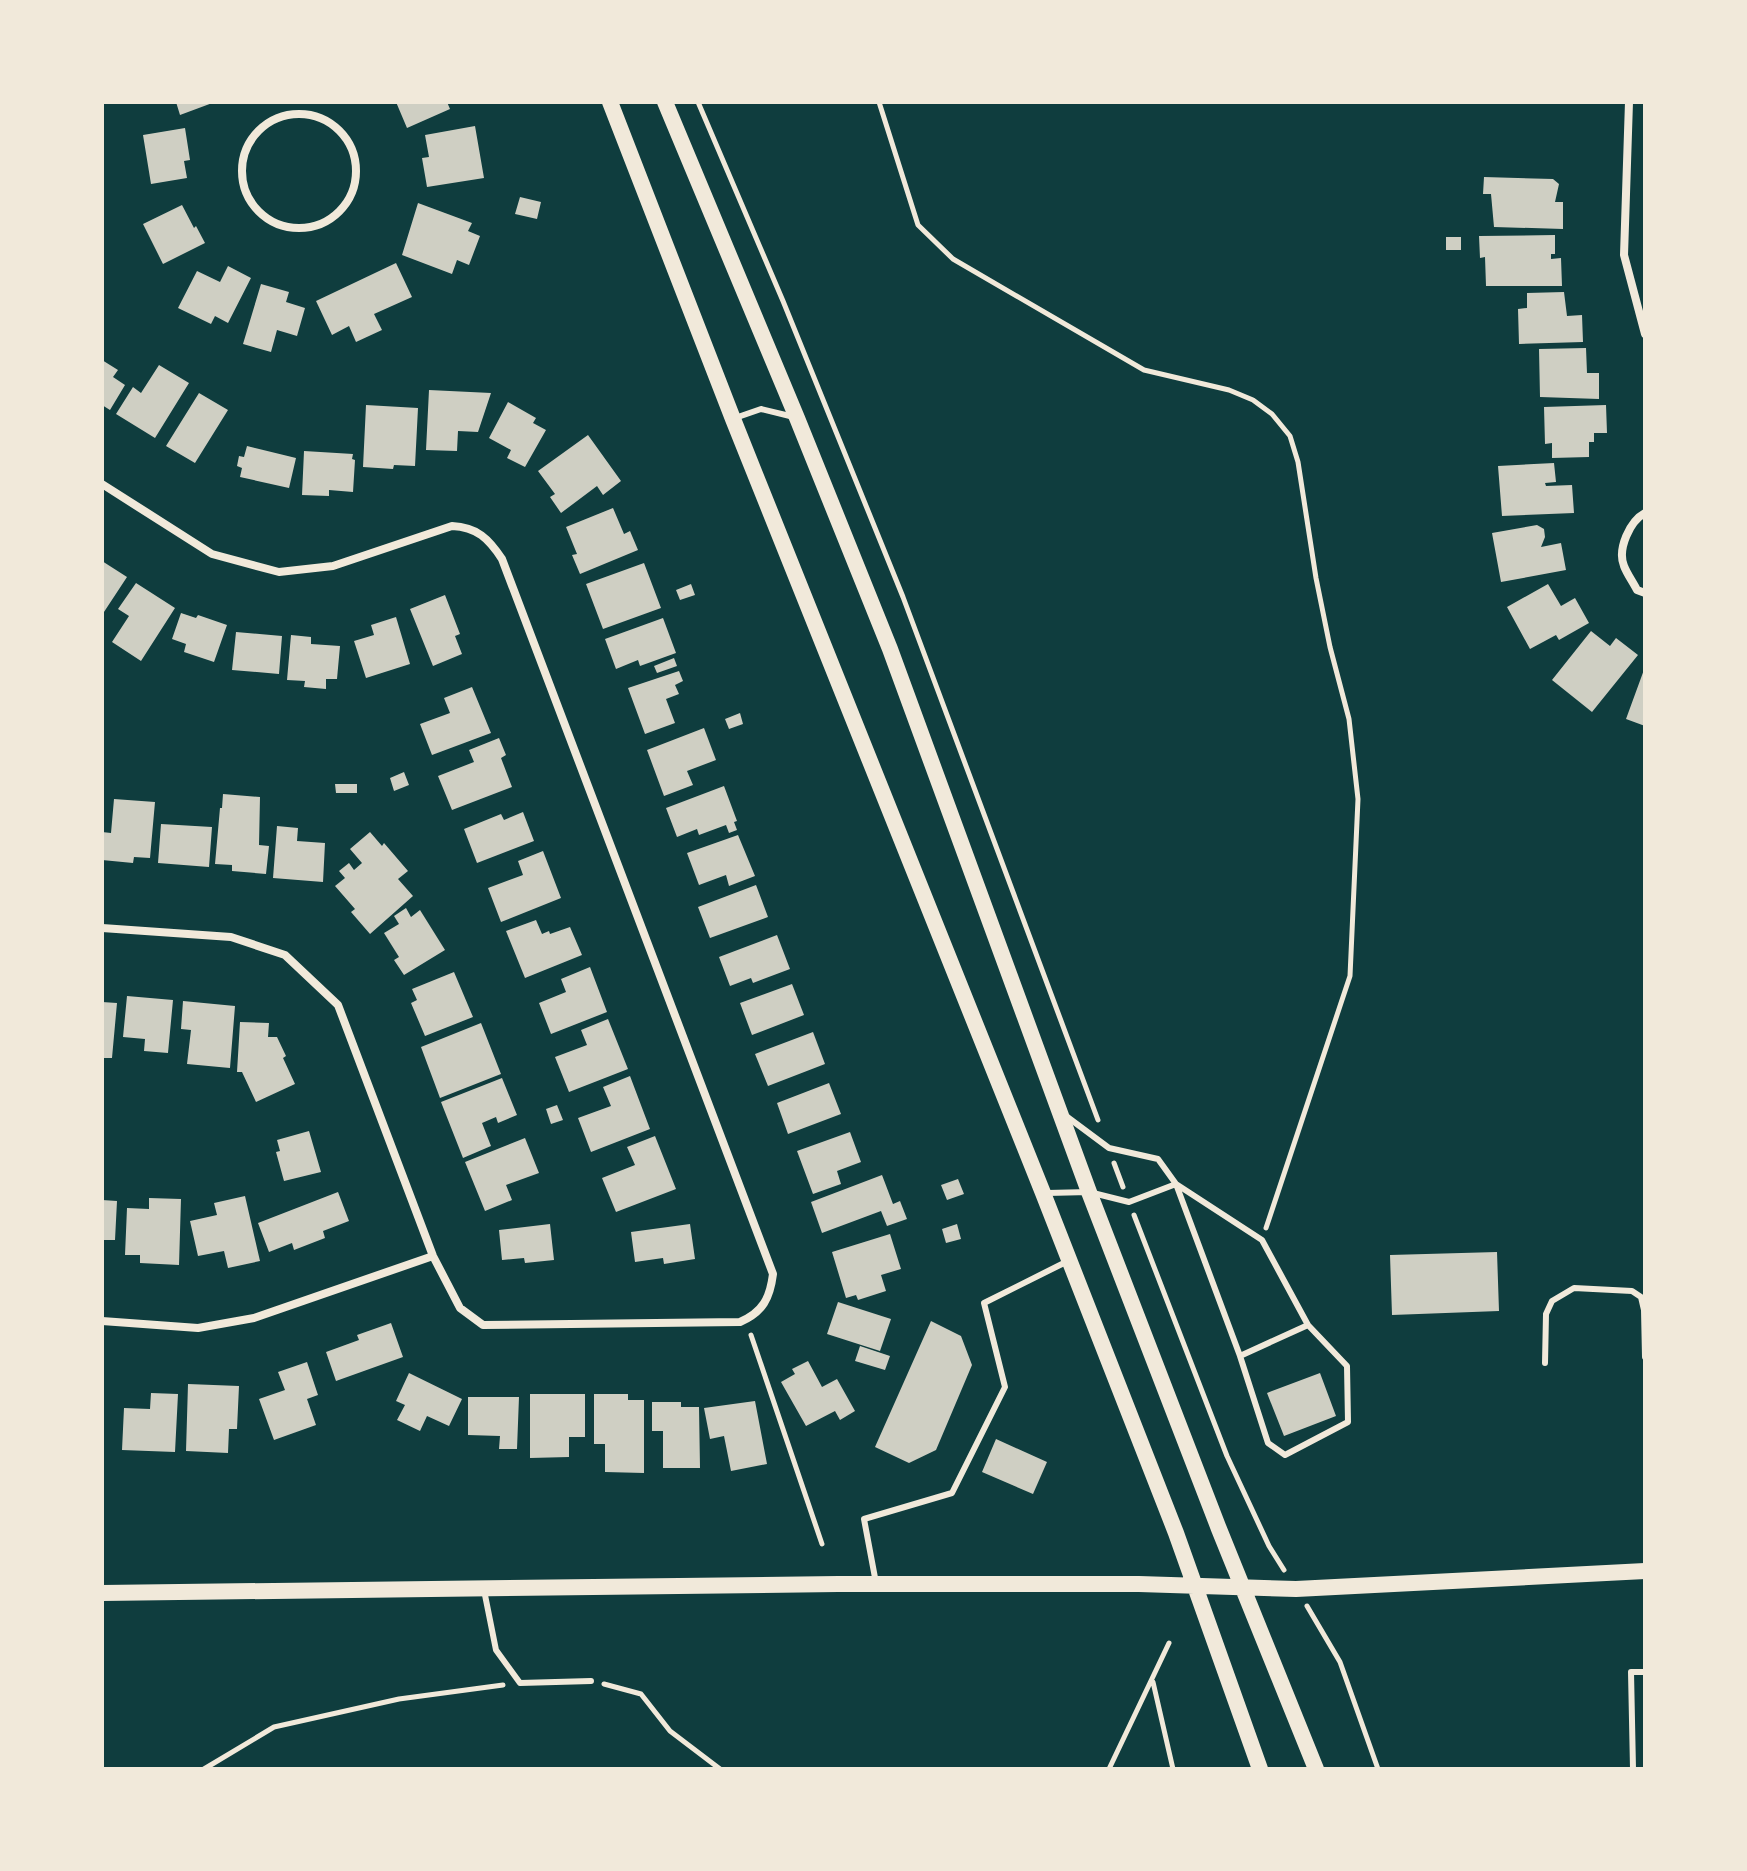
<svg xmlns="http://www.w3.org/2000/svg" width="1747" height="1871" viewBox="0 0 1747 1871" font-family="'Golos Text',sans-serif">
<rect width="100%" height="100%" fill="#0f3d3e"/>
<!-- building -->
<path fill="#cfcfc3" d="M176 102H215L180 115Z
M396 102H447L450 109 407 128Z
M475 126 484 178 427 187 422 158 429 157 425 135Z
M185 128 190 160 184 161 187 178 151 184 143 135Z
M1484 177 1553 179 1559 184 1555 202H1563V229L1494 227 1491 194H1483Z
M520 197 541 202 537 219 515 214Z
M418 203 472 223 468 231 480 236 469 265 457 260 452 274 402 255Z
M182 205 194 228 196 226 205 243 163 264 143 224Z
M1555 235V254H1551V259L1561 258 1562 286H1486L1485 257 1480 258 1479 236Z
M1446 237H1461V250H1446Z
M396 263 412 297 374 314 382 330 356 342 349 326 332 335 316 301Z
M228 266 251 278 228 323 215 316 211 324 178 308 197 271 220 282Z
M261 284 289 292 286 302 305 308 297 336 277 330 271 352 243 344Z
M1564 292 1567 316 1582 315 1583 342 1519 344 1518 309 1527 308V293Z
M1586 348 1587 373H1599V399L1540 397 1539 349Z
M102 360 118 370 113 377 125 385 110 410 102 405Z
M159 365 189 383 155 438 116 414 133 387 141 393Z
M429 390 491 393 478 432 458 431 457 451 426 450Z
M199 393 228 410 195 463 166 446Z
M508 402 536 418 533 423 546 430 525 467 507 458 511 450 489 438Z
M366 405 418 408 415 466 394 465 393 469 363 467Z
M1606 405 1607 433H1594V442H1589V457L1552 458V443L1545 444 1544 407Z
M588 435 621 481 603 495 597 486 561 513 550 497 555 494 538 471Z
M247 446 296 458 289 488 240 477 242 468 237 466 239 456 244 457Z
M304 451 353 454 352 459 355 460 353 492 329 490V496L302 495Z
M1554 463 1556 482 1545 483 1546 486 1572 485 1574 513 1502 516 1498 466Z
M613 508 624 534 630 531 638 550 580 574 572 555 577 554 566 527Z
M1537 525 1544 529 1545 537 1541 547 1561 543 1566 570 1501 582 1492 533Z
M102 561 127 577 102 615Z
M644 563 661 608 603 629 586 584Z
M136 583 175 608 141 661 112 642 129 616 118 609Z
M691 584 695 595 680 600 676 590Z
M1548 584 1561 606 1575 598 1589 623 1559 640 1556 635 1530 649 1507 607Z
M445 595 460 634 455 636 462 654 433 666 410 609Z
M181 613 196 618 198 615 227 625 214 662 184 652 186 644 172 639Z
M396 617 410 664 366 678 354 641 374 635 371 625Z
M663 618 676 653 640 666 638 660 616 669 605 639Z
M1591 631 1610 646 1616 638 1638 655 1592 712 1552 680Z
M236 632 282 636 279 674 232 670Z
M291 635 311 637V644L340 646 337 679H326V689L304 687 305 681 287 680Z
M674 658 677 666 657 673 654 666Z
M1645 667V726L1626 719Z
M679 671 683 681 675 685 679 694 666 699 675 723 645 734 628 688Z
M472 687 491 733 432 755 420 724 450 713 444 698Z
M740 713 743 724 729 729 725 719Z
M704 728 716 760 687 771 693 785 664 796 647 750Z
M499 738 506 755 501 758 512 787 452 810 438 776 474 762 469 750Z
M404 772 409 785 394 791 390 778Z
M335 784H357V793H336Z
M724 786 737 821 734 822 737 830 729 833 726 825 699 835 697 829 677 837 666 808Z
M223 794 260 797 259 845 269 846 266 874 232 871V865L215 864 220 808H222Z
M114 799 155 802 150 858 134 857 133 863 102 860V832L111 833Z
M523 812 534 841 477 863 464 829 501 814 504 820Z
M161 824 212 827 209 867 158 863Z
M277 826 298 828 297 841 325 843 323 882 273 878Z
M370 832 382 846 384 843 408 871 398 879 413 896 370 934 351 912 355 909 335 886 345 878 339 871 349 863 354 870 362 863 350 849Z
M738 835 755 876 729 886 726 875 699 885 687 853Z
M543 851 561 898 501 922 488 888 523 875 518 861Z
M756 885 768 917 710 938 698 907Z
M406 908 411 917 420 910 445 950 404 975 394 960 399 957 384 933 399 924 394 916Z
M536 920 542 934 549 931 550 934 570 927 582 955 525 978 506 931Z
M777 935 790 969 753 983 751 978 730 986 719 957Z
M590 967 607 1012 551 1034 539 1003 566 992 561 979Z
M454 972 473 1017 425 1036 411 1003 417 1000 412 989Z
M792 984 804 1015 752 1035 740 1003Z
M127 996 173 1000 168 1053 144 1051 145 1039 123 1037Z
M183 1001 235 1006 230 1068 187 1064 191 1030 181 1029Z
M102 1002 117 1003 112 1058H102Z
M608 1019 628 1069 569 1092 555 1057 587 1045 581 1030Z
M240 1022 269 1023 268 1037H277L286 1056 283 1058 295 1084 256 1102 242 1072H237Z
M481 1023 501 1074 440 1098 421 1047Z
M813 1032 825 1064 768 1086 755 1054Z
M630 1076 650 1129 591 1152 578 1118 611 1106 603 1087Z
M502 1078 517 1115 498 1123 496 1117 482 1123 491 1146 463 1158 441 1102Z
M829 1083 841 1114 788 1134 777 1103Z
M557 1105 563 1120 551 1124 546 1109Z
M309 1131 321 1172 284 1181 276 1152 280 1151 277 1140Z
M850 1132 861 1162 837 1171 841 1184 813 1194 797 1151Z
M655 1136 676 1189 616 1212 602 1178 635 1165 627 1147Z
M525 1138 539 1173 506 1185 512 1200 485 1211 465 1162Z
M882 1175 893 1204 900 1201 907 1219 887 1226 881 1211 822 1233 811 1202Z
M958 1179 964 1194 947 1200 941 1185Z
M338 1192 349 1221 323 1231 325 1238 294 1250 292 1243 269 1252 258 1223Z
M245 1196 260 1261 228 1268 224 1251 198 1256 190 1221 217 1215 214 1203Z
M149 1198 181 1199 179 1265 140 1263V1255H125L127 1208 149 1209Z
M102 1200 117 1201 115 1240H102Z
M550 1224 554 1260 525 1263 524 1258 502 1260 499 1230Z
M690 1224 695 1259 664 1264 663 1258 635 1262 631 1232Z
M957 1224 961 1239 946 1243 942 1229Z
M890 1234 901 1269 881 1275 886 1291 858 1300 856 1295 846 1298 832 1252Z
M1497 1252 1499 1311 1392 1315 1390 1255Z
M838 1302 891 1319 880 1351 827 1334Z
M931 1321 961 1336 972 1365 936 1450 909 1463 875 1447Z
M391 1323 403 1357 336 1381 326 1352 359 1340 357 1335Z
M860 1346 890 1356 885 1370 855 1361Z
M808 1361 822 1387 837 1379 855 1411 840 1420 835 1411 806 1426 781 1382 795 1374 792 1369Z
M307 1362 318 1395 307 1399 316 1425 274 1440 259 1399 285 1390 278 1372Z
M409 1373 462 1399 449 1426 427 1416 420 1431 397 1420 405 1405 396 1401Z
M1320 1373 1336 1416 1284 1436 1267 1393Z
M188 1384 239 1386 237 1429H229L228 1453 186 1451Z
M151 1393 178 1394 175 1452 122 1450 124 1408 150 1409Z
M530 1394H585V1437H569V1457L530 1458Z
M594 1394H628V1400H644V1473L605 1472V1444H594Z
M468 1397H519L517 1449H499L500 1436 468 1435Z
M755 1401 767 1464 731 1471 724 1436 710 1439 704 1408Z
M652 1402H681V1407H699L700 1468H663V1431H652Z
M996 1439 1047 1462 1033 1494 982 1472Z"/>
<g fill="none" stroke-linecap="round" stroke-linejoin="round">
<!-- path -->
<path stroke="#f1e9da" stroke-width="5" d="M698 102 783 301 903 597 1098 1120
M879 102 918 225 953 259 1144 370 1229 390 1253 400 1272 414 1290 436 1298 462 1316 578 1330 647 1349 719 1358 799 1350 976 1266 1228
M1114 1163 1123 1187
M1134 1215 1227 1456 1269 1546 1284 1570
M751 1335 822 1544
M1307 1606 1340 1662 1378 1769
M1153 1682 1173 1769
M604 1684 641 1694 670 1731 720 1769
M204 1769 274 1727 399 1699 503 1685
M1109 1769 1169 1643"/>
<!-- service -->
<path stroke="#f1e9da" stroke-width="6" d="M735 418 761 409 794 417
M1047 1193 1089 1192 1129 1202 1176 1184 1240 1356 1308 1325 1262 1240 1176 1184 1158 1159 1109 1148 1066 1116
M1240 1356 1268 1443 1285 1455 1348 1422 1347 1366 1308 1325
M1545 1363 1546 1314 1552 1301 1574 1288 1632 1291 1641 1297 1644 1310 1645 1357
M876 1583 864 1519 952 1493 1005 1387 984 1303 1068 1261
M484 1590 496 1650 520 1683 591 1681
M1633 1769 1631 1672H1645"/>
<!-- minor -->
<path stroke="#f1e9da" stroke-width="8" d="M1629 102 1624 255 1645 334
M242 171a57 57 0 1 1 114 0a57 57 0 1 1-114 0Z
M102 484 212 554 279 572 333 566 452 526C477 527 489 539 502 559L773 1274C770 1298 763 1312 740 1322L483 1325 460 1308 433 1256 338 1005 285 955 231 937 102 928
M1645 513C1630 521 1617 549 1624 566 1627 574 1633 582 1637 590L1645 593
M102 1321 198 1328 254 1318 433 1256"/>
<!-- secondary -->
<path stroke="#f1e9da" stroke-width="16" d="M610 102 733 419 1043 1193 1176 1533 1260 1769
M665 102 797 418 890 649 1089 1192 1219 1529 1316 1769
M102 1593 838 1584H1139L1296 1589 1645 1571"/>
</g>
<!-- border -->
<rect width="1747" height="1871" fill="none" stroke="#f1e9da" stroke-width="208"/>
</svg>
